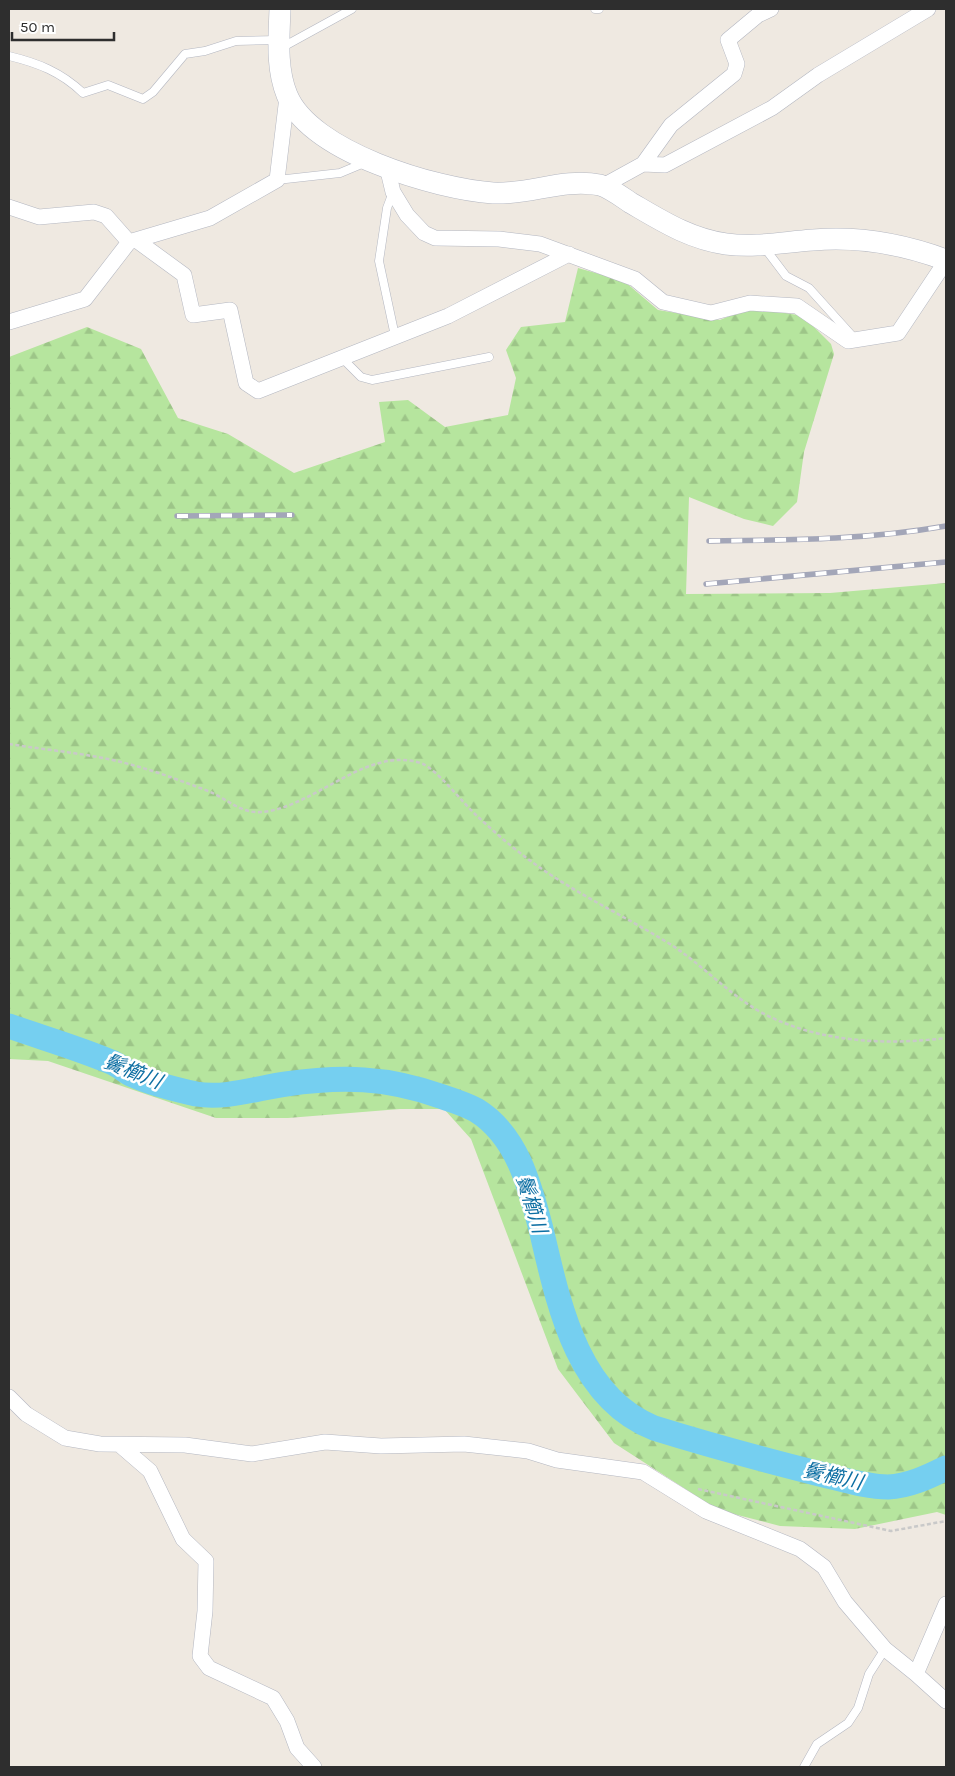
<svg xmlns="http://www.w3.org/2000/svg" width="955" height="1776" viewBox="0 0 955 1776" font-family="Karla,'Noto Sans JP',sans-serif">
<defs>
<pattern id="forest-firs" width="22" height="20" patternUnits="userSpaceOnUse" patternTransform="scale(1.25)"><rect width="22" height="20" fill="#b6e59e"/><path d="M5 1l3.5 6h-7zM16 11l3.5 6h-7z" fill="#9dc588"/></pattern>
</defs>
<rect width="100%" height="100%" fill="#efe9e1"/>
<!-- forest -->
<path fill="url(#forest-firs)" d="M578 268 624 281 658 310 720 320 751 307 803 316 831 344 834 354 804 452 797 502 773 526 744 519 689 497 686 594 830 593 946 583V1515L937 1512 855 1529 780 1526 718 1510 614 1443 558 1369 471 1139 444 1109H400L288 1118H216L48 1061 9 1059V357L87 327 141 349 178 418 228 434 294 473 385 442 379 402 408 400 445 427 508 415 516 378 506 350 521 327 565 322Z"/>
<g fill="none" stroke-linecap="round" stroke-linejoin="round">
<!-- river -->
<path stroke="#75cff0" stroke-width="25" d="M9 1026C43 1038 78 1048 111 1062 119 1065 126 1072 133 1075 150 1083 178 1090 196 1094 226 1099 257 1088 286 1084 342 1076 386 1077 440 1096 452 1100 465 1104 476 1110 517 1135 530 1186 541 1229 558 1301 576 1397 654 1428 709 1445 764 1460 820 1474 842 1479 866 1487 888 1487 909 1486 928 1477 946 1468"/>
<defs>
<path id="lane" d="M595 9H599
M281 48 352 9
M9 56C38 63 61 72 83 93L108 85 143 99 153 92 185 54 205 51 236 41 278 40
M277 180 340 173 364 163
M393 192 387 208 379 261 395 336
M764 247 786 276 809 288 855 339
M341 357 361 377 372 380 489 357
M804 1767 817 1744 848 1723 858 1708 869 1674 885 1649"/>
<path id="street" d="M643 164 665 165 772 108 818 75 928 9
M387 167 393 192 407 215 424 233 435 238 499 239 540 244 635 279 663 302 711 313 750 303 797 306 848 341 898 333 946 261
M603 186 643 164 671 125 734 74 737 64 728 40 758 15 771 9
M9 207 39 217 94 212 106 216 129 242
M136 240 184 275 193 315 230 310 246 383 258 391 448 316 569 254
M9 322 85 299 129 242 210 218 277 180 287 97
M9 1397 26 1414 65 1438 100 1444 185 1445 252 1454 325 1442 381 1446 464 1444 528 1451 557 1460 643 1472 706 1511 800 1549 824 1567 845 1602 885 1649 916 1674 946 1604
M121 1446 150 1471 183 1539 206 1561 205 1611 200 1656 209 1668 273 1698 287 1721 297 1748 314 1767
M916 1674 946 1701"/>
<path id="secondary" d="M280 9C279 38 276 68 287 95 310 152 436 189 493 193 529 195 563 178 600 185 610 188 622 197 631 203 662 221 690 239 726 244 755 248 784 242 813 240 860 236 903 244 946 260"/>
</defs>
<!-- lane casing -->
<use href="#lane" stroke="#b4b7c1" stroke-width="9"/>
<!-- street casing -->
<use href="#street" stroke="#b4b7c1" stroke-width="16"/>
<!-- secondary casing -->
<use href="#secondary" stroke="#b4b7c1" stroke-width="22"/>
<!-- path -->
<path stroke="#c9c9c9" stroke-width="2.5" stroke-dasharray="4 2.5" stroke-linecap="butt" d="M9 744C40 749 72 752 103 758 139 765 174 778 208 791 226 798 241 814 261 812 313 809 369 743 423 764 437 770 463 803 476 815 491 829 508 844 524 856 571 892 624 915 673 946 702 965 727 992 757 1010 813 1042 883 1046 946 1038
M698 1489 891 1531 946 1521"/>
<!-- lane -->
<use href="#lane" stroke="#fff" stroke-width="8"/>
<!-- street -->
<use href="#street" stroke="#fff" stroke-width="15"/>
<!-- secondary -->
<use href="#secondary" stroke="#fff" stroke-width="21"/>
<defs>
<path id="rail" d="M177 516 292 515
M709 541C791 540 866 540 946 526
M706 584 946 562"/>
</defs>
<!-- rail casing -->
<use href="#rail" stroke="#a3a6b8" stroke-width="5.5"/>
<!-- rail -->
<use href="#rail" stroke="#fff" stroke-width="4" stroke-dasharray="11" stroke-linecap="butt"/>
</g>
<g text-anchor="middle" stroke-width="5" stroke-linejoin="round" paint-order="stroke">
<!-- water labels -->
<g font-size="20" font-style="italic" fill="#0d6fa3" stroke="#fff">
<text transform="translate(133 1071) rotate(22)" y="7">鬢櫛川</text>
<text transform="translate(532 1204) rotate(73)" y="7">鬢櫛川</text>
<text transform="translate(833 1476) rotate(13)" y="7">鬢櫛川</text>
</g>
</g>
<!-- border -->
<rect width="955" height="1776" fill="none" stroke="#2e2e2e" stroke-width="20"/>
<!-- scale -->
<path d="M12 32v8h102v-8" fill="none" stroke="#2e2e2e" stroke-width="2.5"/>
<text x="20" y="32" font-size="15" fill="#2e2e2e" stroke="#ffffff" stroke-width="4" paint-order="stroke">50 m</text>
</svg>
